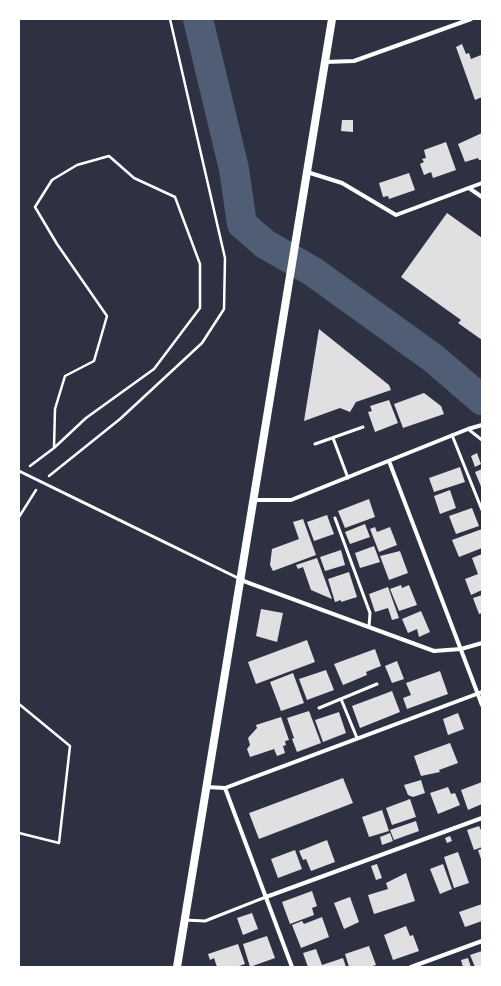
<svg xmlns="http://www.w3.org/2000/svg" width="501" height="986" viewBox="0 0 501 986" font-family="'PT Sans Narrow',sans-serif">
<rect width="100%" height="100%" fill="#2d3142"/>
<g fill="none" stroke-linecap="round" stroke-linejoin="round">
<!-- river -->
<path stroke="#4f5d75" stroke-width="30" d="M198 19 234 169 242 224 265 244 312 271 433 358 482 400"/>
</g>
<!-- building -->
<path fill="#e0e0e3" d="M462 44 466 54 469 53 471 59 481 55 482 57V97L475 100 456 47Z
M342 120H353V132L341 131Z
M482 133V160H479L478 158 465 162 458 144Z
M446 142 456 170 433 178 431 172 424 175 420 164 424 162 422 159 426 158 424 150Z
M409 173 415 190 389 199 388 196 383 197 379 183Z
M447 213 482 238V340L458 323 461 320 401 277Z
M319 329 389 385 391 390 356 402 350 412 340 408 304 421Z
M424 393 441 406 444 414 403 428 394 404Z
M389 400 398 423 375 432 368 412 372 411 370 406Z
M477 453 481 464 475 467 471 456Z
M460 467 465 482 434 492 429 478Z
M482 469V489L475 472Z
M450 490 456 508 440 514 434 496Z
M369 499 375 517 345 528 338 511Z
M472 508 479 526 456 534 449 516Z
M327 515 334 534 314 541 307 522Z
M303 519 316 555 273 571 270 565 272 549 299 539 293 522Z
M365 524 370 537 350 544 345 532Z
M375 527 377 532 390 527 397 545 379 552 370 529Z
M482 529V548L459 557 452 540Z
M374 546 380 562 360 568 355 553Z
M341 550 345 565 325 571 320 557Z
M400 551 408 573 389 580 380 556Z
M482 554V590L471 595 465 579 478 574 472 558Z
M317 558 332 599 311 590 303 567 298 569 296 565Z
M349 572 357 597 341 602V600L335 602 328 579Z
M401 585 402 588 409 585 417 605 399 611 390 589Z
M388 587 399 618 392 620 388 608 375 612 369 594Z
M482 595V613L479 614 473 598Z
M261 609 283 613 277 642 256 636Z
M421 611 430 632 419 637 417 629 408 633 402 619Z
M307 640 315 662 256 684 248 662Z
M375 649 381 666 366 672 367 675 343 685 334 664Z
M397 661 404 679 392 683 385 666Z
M326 670 334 690 307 700 299 679Z
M440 671 448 694 407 709 403 698 411 695 406 683Z
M293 673 304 703 281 711 270 682Z
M392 691 400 712 360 728 352 706Z
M309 711 321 743 297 752 292 739 294 738 287 718Z
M339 712 346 733 323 742 315 720Z
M458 713 464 729 448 735 443 719Z
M281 717 289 740 285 741 286 745 283 746 285 753 277 756 274 749 250 757 247 749 250 745 248 738 257 728 256 725Z
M450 743 458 763 439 770 440 772 421 776 414 756Z
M343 778 353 803 259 839 249 813Z
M421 780 425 793 413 797 408 795 404 785Z
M482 782V804L468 810 461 790Z
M448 787 451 794 455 793 460 805 438 814 430 793Z
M410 799 416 817 392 825 386 808Z
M382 810 389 831 369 837 362 817Z
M416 821 419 831 394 840 390 830Z
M479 826 481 830 482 829V847L474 850 467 830Z
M390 833 393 841 382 845 380 837Z
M450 836 452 841 447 843 445 838Z
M327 840 335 862 311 871 306 859 303 860 299 851Z
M482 849V862L478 850Z
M295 850 302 869 278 878 271 859Z
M458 852 469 883 454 888 444 857Z
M377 864 382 878 376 880 371 866Z
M443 864 452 889 440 894 430 869Z
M406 873 415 901 374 914 368 895 388 889 386 883Z
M312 891 317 906 312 908 314 915 290 924 282 902Z
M350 897 359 922 344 929 334 903Z
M482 904V921L465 927 459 912Z
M252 913 258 929 243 935 237 918Z
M322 917 329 937 301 948 292 925 302 921 304 924Z
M406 926 410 936 413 935 419 951 393 960 384 935Z
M267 936 275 958 250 967 243 944Z
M238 944 245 964 236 967H217L214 958 210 960 208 954Z
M369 946 376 965 369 967H349L345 954Z
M316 949 322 965 343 958 346 967H308L303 953Z
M482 951V967H475L470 955Z
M468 958 471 967H463L461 960Z"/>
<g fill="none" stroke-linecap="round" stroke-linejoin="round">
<!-- path -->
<path stroke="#fff" stroke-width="2.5" d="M30 466 54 448 86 418 154 369 200 308V264L175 197 134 178 109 156 77 165 52 180 35 207 57 244 107 316 94 361 65 376 55 409 54 448
M49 476 120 419 202 343 224 309 225 258 170 19
M19 517 36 490
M19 704 70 746 59 843 19 833"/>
<!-- service -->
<path stroke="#fff" stroke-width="3" d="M468 429 482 440
M452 435 482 510
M333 438 348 478
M315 444 363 427
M19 471 240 579
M335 518 370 613 369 627
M341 699 357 738
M319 708 377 684
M185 920 205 921 266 897"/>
<!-- minor -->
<path stroke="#fff" stroke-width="4" d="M325 62 354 61 471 19
M307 172 342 183 396 215 482 183
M469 188 482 197
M389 461 482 705
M254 500H291L468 429 482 425
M241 580 434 651 461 649 482 643
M206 787 225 788 482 692
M225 788 292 967
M266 897 482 818
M411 967 482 941"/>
<!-- secondary -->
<path stroke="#fff" stroke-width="8" d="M177 967C229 651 280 335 332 19"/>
</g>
<!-- border -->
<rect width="501" height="986" fill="none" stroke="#ffffff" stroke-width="40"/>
</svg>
